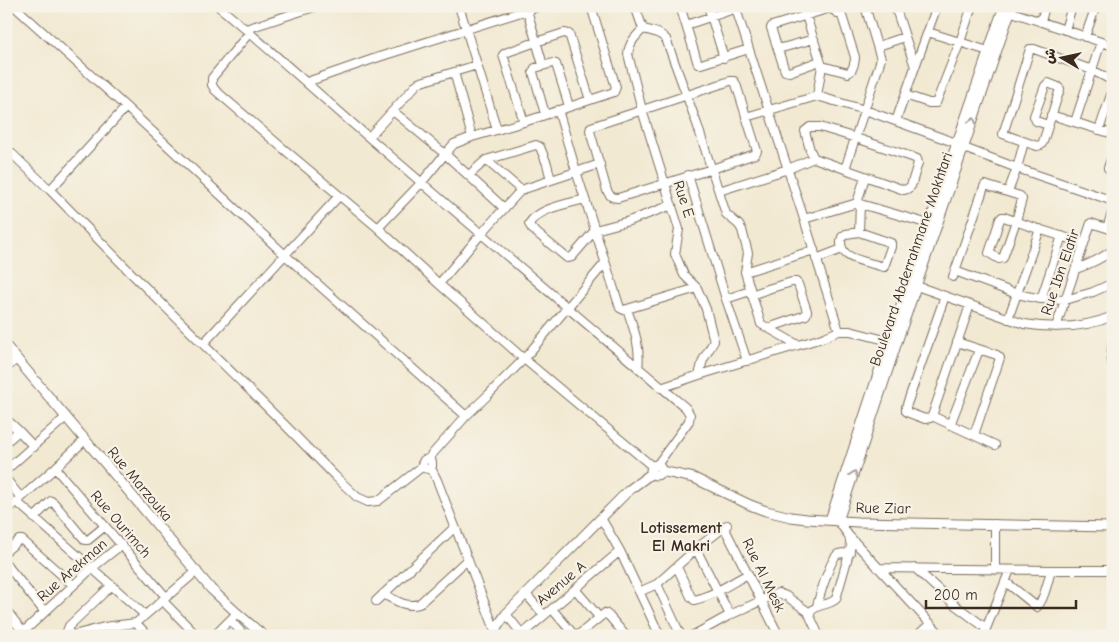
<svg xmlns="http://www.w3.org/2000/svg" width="1119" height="642" viewBox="0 0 1119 642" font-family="'Comic Neue','Playpen Sans Arabic',sans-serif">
<rect width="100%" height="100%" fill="#f7f3e8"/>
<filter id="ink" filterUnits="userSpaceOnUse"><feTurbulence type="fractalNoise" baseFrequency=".02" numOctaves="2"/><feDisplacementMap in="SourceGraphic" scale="10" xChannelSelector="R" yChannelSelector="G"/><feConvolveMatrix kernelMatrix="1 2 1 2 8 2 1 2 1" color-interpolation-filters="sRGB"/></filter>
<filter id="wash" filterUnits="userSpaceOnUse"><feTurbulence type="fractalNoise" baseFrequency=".0096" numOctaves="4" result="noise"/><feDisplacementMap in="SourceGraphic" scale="20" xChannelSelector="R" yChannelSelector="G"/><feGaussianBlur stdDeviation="1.12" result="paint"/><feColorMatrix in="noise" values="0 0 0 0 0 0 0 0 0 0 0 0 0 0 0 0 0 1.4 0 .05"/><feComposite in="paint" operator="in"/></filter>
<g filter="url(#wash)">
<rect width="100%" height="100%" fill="#f2e9d2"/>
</g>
<g filter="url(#ink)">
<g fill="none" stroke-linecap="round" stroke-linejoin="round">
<defs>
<path id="minor" d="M14 6 126 107 285 255 466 416
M218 6C264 44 307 84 352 123 463 218 574 314 686 408L690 415 689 421 657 465
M459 6 497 130
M635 6 643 29C651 31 660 32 666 39L697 124 726 214 739 225 742 230 748 253 745 272 761 324 798 345
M680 6 698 64H701L749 49
M708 6 724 58
M803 6 822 66 817 96
M895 6 915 67
M736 9 804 219 839 331
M527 10 543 65
M1006 10 1113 46
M1041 22 1045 6
M686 25 743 6
M246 29 317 6
M643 29C635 37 629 43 628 54L642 110 679 229 675 254 684 275 697 288 706 309 714 341 703 360 699 375
M1065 30 1072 6
M250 32 212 78V85L215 90 279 145 378 228 439 284 524 359 653 467
M928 32 988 51
M1085 37 1096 6
M878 46 905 37
M778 49 814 39
M820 61 789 72 785 71 771 28 772 26 827 9 830 8 842 16 855 57C855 62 853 71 848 73L822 66
M454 72 472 137
M730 81H734L736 84 757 151 755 154 712 169 618 198C612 198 610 196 607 191L590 131 591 127Z
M307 82 379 57 540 6
M905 95 929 103H936L960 42 972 6
M558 110 576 171 620 308 624 310 627 309 697 288
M393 111 445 154 504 208
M545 114 533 72 535 68 553 63 556 64 569 106
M1051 115 1113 134
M746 117 817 96 865 110 956 143 964 148 1017 168 1113 201
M896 121 915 67 937 6
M524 122 503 55 505 53 536 42 564 33 569 34 590 100
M1075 122 1101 42
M1048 125 1036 121 1034 116 1045 86 1048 83 1058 87 1060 89 1043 142 1041 145 1037 146 1003 134 1030 49H1034L1092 70 1113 81
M1099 130 1113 89
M369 137 418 83 477 65
M6 148 50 190 133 275 286 426 335 476 357 497 368 502 378 501 423 466
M1113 154 1108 168 1110 170 1113 171
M486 160 521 190
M845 169 881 59 865 6
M469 175 486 160 536 145 540 147 547 164 551 180
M688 175 726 299 747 361
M50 190 126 107
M719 191 788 169 814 158 904 190 907 189 911 186 918 163 917 159 912 157 856 138 820 127H810L805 131 810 150 814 158
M1008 192 1017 168 1024 142
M585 199C568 204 538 208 529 224L532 229 567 258 572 257 595 230 629 221 672 205
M857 203 865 177
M804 219 857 203 929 224
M378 228 422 182 445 154 454 144 472 137 524 122 614 92 616 87 615 84 591 6
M1107 228 1113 210
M859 232 891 243V247L884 267 880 266C865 261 835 259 842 237L846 234Z
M859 232 860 203
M816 259 842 249
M1076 269C1090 264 1101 259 1113 250
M955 271 1017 294 1041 299 1065 300 1093 292 1113 283
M745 272 814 250
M953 277 984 187 985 185 1020 196 1022 199 1016 221 1003 258 999 259 989 253 990 250 1000 219 1002 217H1004C1030 227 1057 235 1084 243
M439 284 481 234 521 190 600 164
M911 284 1024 324C1054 329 1085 328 1113 316
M751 295 771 288 792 282H796L798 284 807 311 806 315 768 328
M945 296 906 407V411L909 413 925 419 930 418 932 416 970 305
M726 299 750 291
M1041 299 1062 236
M627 309C634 329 641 348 638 368
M1008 319 1040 229
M1056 327 1091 223 1113 230
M1113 337 1111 357 1113 367
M957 342 997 355 1000 358 974 435
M203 344 339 196
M6 368 17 359
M661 388 699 375 822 338 839 331H850L889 341
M932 416 995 445
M6 419 19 431 34 447
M950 425 979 350
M6 442 19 431
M428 459 466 416 488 395 524 359 605 263
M55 468 166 597
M431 468 428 469 424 468 422 464 424 460 428 459 432 462V466L431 468 437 480 495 630
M6 470 66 417
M6 479 21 498
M17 502 145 615
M6 511 55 468 85 440
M34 518 51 501 54 503 85 540H88L104 527
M601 518 620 551 660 636
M724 527 779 636
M850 537 939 633 943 636
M696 549 730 615
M6 551 19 540H22L73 585
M6 564 44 611
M677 567 691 597 694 600C713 596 731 583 748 574
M878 568 1051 570H1113
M915 568 955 605 986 628
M995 570V524
M1006 582 1037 607C1044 600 1048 581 1051 570
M657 584 681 636
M575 589 599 617
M639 592 657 584 696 549 727 525
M383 594C395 600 406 608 419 604L468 559
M526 594 544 615
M162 600 197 636
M376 601 455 527
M817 606C819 598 831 557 838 554 841 553 846 553 850 553
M552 609 575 636
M6 610 26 636
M237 613 230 620 245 636
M506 614 522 634
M136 623 148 636
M72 635 67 631 69 626 112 585
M19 636 92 568 121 545
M70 636 104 627 136 623 197 571
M214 636 230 620
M520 636 620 551
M577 636 605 613 609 616 626 636
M692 636 730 615 778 593 786 596 810 613
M819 636 809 614C817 602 827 607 836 599L851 546 849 536 838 521
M917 636 930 624
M983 636 1010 570"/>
<path id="major" d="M6 346 211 589 237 613 264 636
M651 470a5 5 0 1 1 10 0a5 5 0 1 1-10 0Z
M661 471 694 478 750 505 766 511 791 517 807 519 858 522 1113 527
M830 520 889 341 1004 6
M838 521 897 342 1012 6
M493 636 497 627 506 614 629 490 652 473"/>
</defs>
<!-- minor casing -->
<use href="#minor" stroke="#7b6d5d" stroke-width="10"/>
<!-- major casing -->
<use href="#major" stroke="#7b6d5d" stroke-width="11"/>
<!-- minor -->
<use href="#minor" stroke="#fff" stroke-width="8"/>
<!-- major -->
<use href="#major" stroke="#fff" stroke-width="9"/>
</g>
<!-- one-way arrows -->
<defs><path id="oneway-chevron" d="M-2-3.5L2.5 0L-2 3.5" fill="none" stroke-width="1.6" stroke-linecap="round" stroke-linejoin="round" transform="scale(1.25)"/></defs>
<g stroke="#a79f9a">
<use href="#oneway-chevron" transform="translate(973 121) rotate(-71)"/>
<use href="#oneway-chevron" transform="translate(854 474) rotate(-72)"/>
</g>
</g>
<g text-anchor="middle" stroke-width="4.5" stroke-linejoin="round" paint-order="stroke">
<!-- street labels -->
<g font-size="15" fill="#3b2a1e" stroke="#f7f3e8">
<text transform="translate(684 199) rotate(72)" y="5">Rue E</text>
<text transform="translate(911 259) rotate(-71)" y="5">Boulevard Abderrahmane Mokhtari</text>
<text transform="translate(1060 272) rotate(-71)" y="5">Rue Ibn Elatir</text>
<text transform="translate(140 484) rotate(50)" y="5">Rue Marzouka</text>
<text transform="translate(883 508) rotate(1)" y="5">Rue Ziar</text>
<text transform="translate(121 524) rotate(49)" y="5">Rue Ourimch</text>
<text transform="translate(72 570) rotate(-41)" y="5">Rue Arekman</text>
<text transform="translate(764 575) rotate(64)" y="5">Rue Al Mesk</text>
<text transform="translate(561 583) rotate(-40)" y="5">Avenue A</text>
</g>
<!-- neighbourhood labels -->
<g font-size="16" font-weight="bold" fill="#3b2a1e" stroke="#f7f3e8">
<text x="681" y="533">Lotissement<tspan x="681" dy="18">El Makri</tspan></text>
</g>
</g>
<!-- margin -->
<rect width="1119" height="642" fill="none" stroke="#f7f3e8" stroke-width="25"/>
<!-- north arrow -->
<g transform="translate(1062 58) rotate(279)" stroke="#f7f3e8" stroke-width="4" paint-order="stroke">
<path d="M0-4L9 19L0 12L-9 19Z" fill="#3b2a1e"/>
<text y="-8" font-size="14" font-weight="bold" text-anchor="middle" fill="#3b2a1e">ش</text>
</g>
<!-- scale -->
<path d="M926 600v8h150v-8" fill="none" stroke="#3b2a1e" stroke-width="2.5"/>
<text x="934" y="600" font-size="15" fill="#3b2a1e" stroke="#f7f3e8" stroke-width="4" paint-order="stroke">200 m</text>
</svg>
